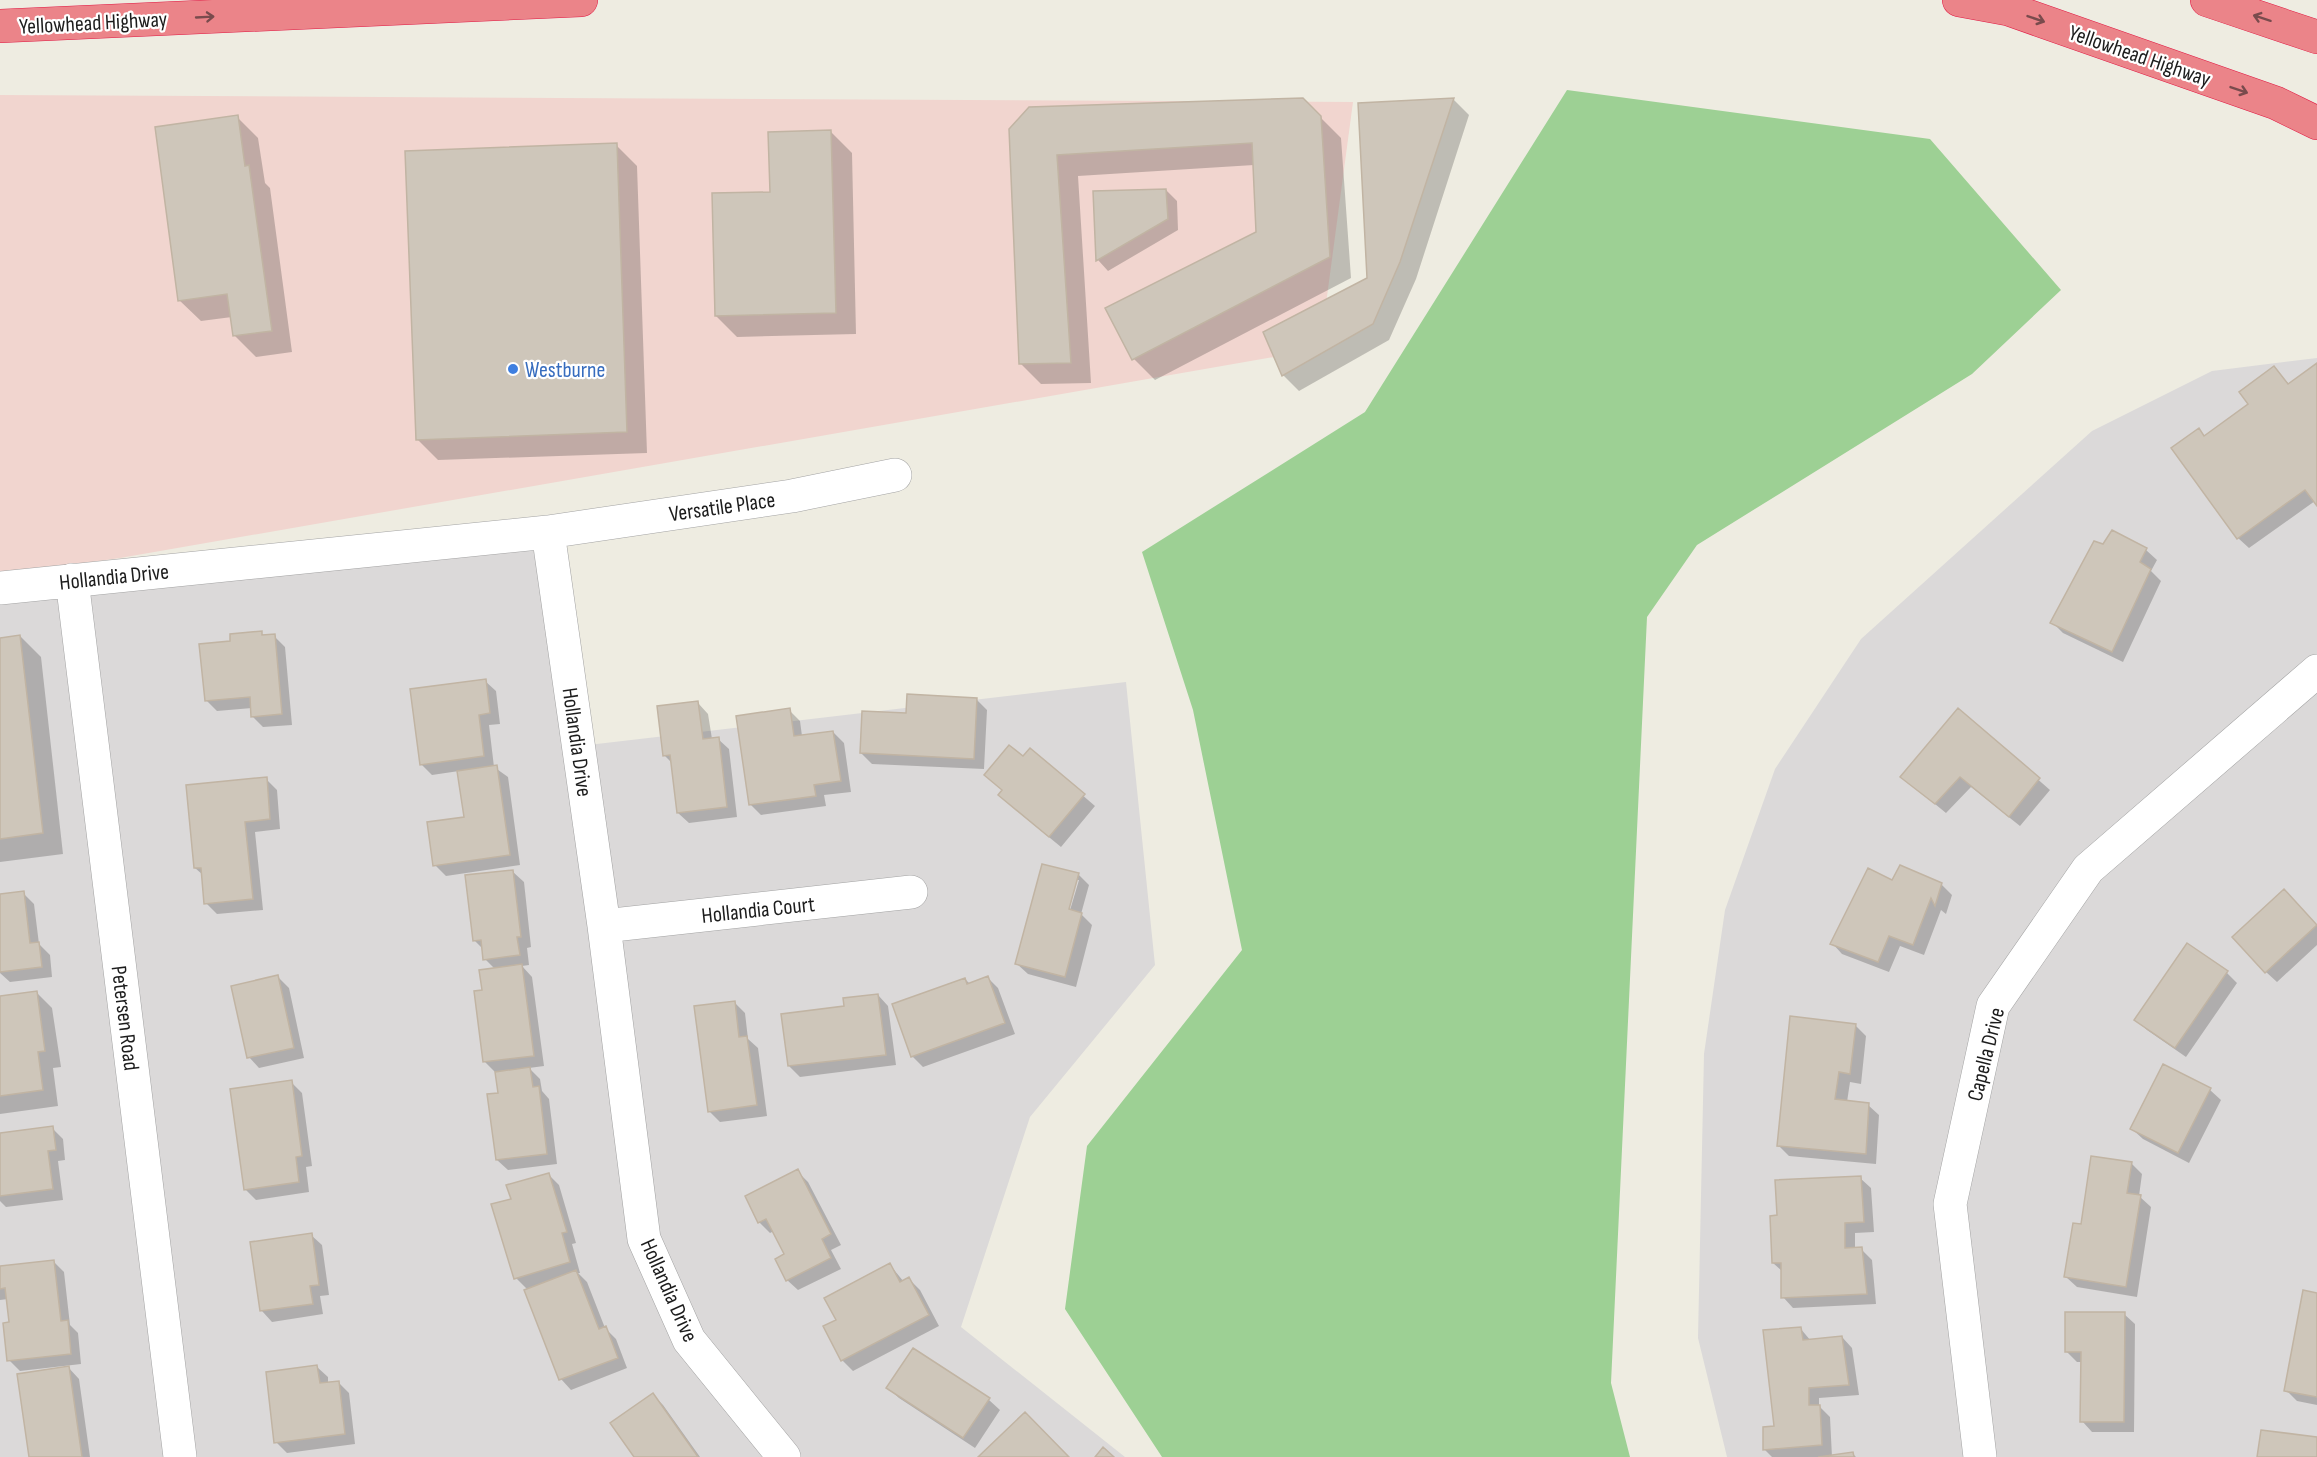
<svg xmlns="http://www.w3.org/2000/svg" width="2317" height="1457" viewBox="0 0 2317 1457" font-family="'Sofia Sans Condensed',sans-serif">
<rect width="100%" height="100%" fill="#eeece1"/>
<!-- residential -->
<path fill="#dbd9d9" d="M2317 358V1457H1727L1698 1338 1704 1054 1725 910 1775 769 1861 639 2092 431 2212 371Z
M530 532 571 747 1126 682 1155 965 1030 1117 961 1327 1125 1457H0V594Z"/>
<!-- commercial -->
<path fill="#f1d5cf" d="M0 95 1353 102 1320 349 120 558 0 575Z"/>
<!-- forest -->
<path fill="#9dd094" d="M1567 90 1930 139 2061 290 1972 374 1697 545 1647 617 1611 1383 1630 1457H1162L1065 1309 1087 1146 1242 950 1193 710 1142 552 1365 412Z"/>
<!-- shadow -->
<path fill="#0003" fill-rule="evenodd" d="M1453 99 1469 115 1416 279 1389 340 1299 391 1283 375 1369 279Z
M1303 100 1341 138 1351 278 1155 380 1134 359 1257 233 1254 165 1078 176 1091 383 1041 384 1020 363 1010 129Z
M237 117 258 138 265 183 270 188 292 352 256 357 235 336 232 317 201 321 179 300Z
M830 131 852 153 856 334 737 337 716 316Z
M616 145 637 166 647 453 438 460 417 439Z
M1166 190 1177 201 1178 230 1108 271 1098 260 1095 193Z
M2317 365V504L2315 501 2249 548 2238 538 2199 430 2205 437 2250 404 2274 368 2290 385Z
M2104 546 2146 550 2157 560 2151 571 2161 581 2123 662 2063 633 2052 622Z
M261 633 265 637 274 636 285 647 292 725 263 727 252 716V708L217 711 206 700 232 643Z
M20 636 41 657 63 854 0 862V639Z
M485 681 496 691 500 724 489 725 494 767 508 777 520 865 446 876 435 865 466 818 459 771 432 775 421 764Z
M977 700 987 710 984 769 872 764 861 753 907 715Z
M698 703 708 714 712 739H718L729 749 737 817 689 823 678 813 672 763 664 755Z
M789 710 800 721 802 736 833 732 844 743 851 792 824 795 826 806 761 815 750 804Z
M1958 710 2050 790 2020 826 1971 787 1946 813 1902 777Z
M1030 750 1095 806 1061 847 1010 805 1023 758Z
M266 779 277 790 280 829 255 832 263 910 217 914 206 903 203 875 195 868Z
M513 872 524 882 531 947 527 948 529 965 522 966 532 977 544 1066 529 1068 540 1079 542 1091 549 1099 557 1164 508 1170 497 1160 500 1094 495 1072 485 1062 484 992 495 969 485 959 484 950 474 940Z
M1078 874 1089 885 1081 914 1092 925 1076 987 1028 974 1017 964ZM1076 880H1079L1068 917 1065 916Z
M1893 882 1941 884 1952 895 1946 914 1941 910 1924 955 1900 946 1889 972 1842 954 1832 943Z
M23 893 34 904 39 944 50 955 52 977 10 982 0 973V906Z
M2295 902 2317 926V945L2277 982 2266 972Z
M2227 973 2237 983 2186 1057 2147 1030 2136 1020Z
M278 977 289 988 304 1058 259 1068 249 1057Z
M988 978 998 988 1015 1034 923 1067 912 1056 965 979 970 984Z
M36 992 52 1008 61 1067 53 1068 58 1106 0 1114V997Z
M878 995 888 1006 896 1065 800 1077 789 1066 846 1007Z
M734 1002 745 1013 748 1039 758 1048 767 1116 720 1122 709 1111Z
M1855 1025 1866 1036 1861 1084 1850 1082 1847 1102 1868 1105 1879 1115 1876 1164 1789 1156 1778 1145Z
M291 1082 302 1093 312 1166 306 1167 309 1192 256 1200 245 1189Z
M2210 1090 2221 1100 2189 1163 2143 1139 2132 1129Z
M52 1128 63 1139 65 1160 58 1161 63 1200 6 1207 0 1201V1135Z
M2131 1163 2142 1174 2139 1196 2151 1207 2137 1297 2077 1287 2066 1277 2082 1226Z
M797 1171 808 1182 841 1245 831 1250 841 1269 798 1290 787 1280 786 1255 774 1231 770 1233 759 1222Z
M548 1174 559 1185 576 1243 572 1244 580 1273H578L587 1282 605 1328 616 1339 627 1368 571 1390 561 1379 528 1290 516 1278 512 1200Z
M1860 1178 1871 1188 1874 1232 1855 1233V1249H1861L1872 1260 1876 1304 1793 1308 1783 1297 1782 1271 1773 1263 1778 1216Z
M311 1235 322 1245 329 1295 320 1296 323 1314 272 1322 262 1311Z
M53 1261 64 1272 70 1325 78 1333 81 1364 20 1371 9 1360 11 1323 8 1299 0 1300V1268Z
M890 1265 904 1282 909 1279 920 1290 939 1326 853 1371 842 1360 825 1327 838 1320Z
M2317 1294V1405L2297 1401 2286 1390Z
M2124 1314 2135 1324 2134 1432H2092L2082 1421V1362H2077L2066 1351Z
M1800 1328 1811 1341 1842 1337 1852 1348 1859 1395 1819 1398V1406L1830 1417 1832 1457 1853 1454 1856 1457H1772L1764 1449 1775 1428Z
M913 1350 989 1400 1000 1410 975 1448 899 1398 888 1388Z
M67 1366 79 1379 90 1457H31Z
M317 1367 328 1377V1383L338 1382 349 1393 355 1444 287 1453 276 1442Z
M653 1395 663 1405 700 1457H635Z"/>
<!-- building -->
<path fill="#cec6ba" stroke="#c1b4a3" stroke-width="1.5" d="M1303 98 1321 116 1330 257 1132 360 1105 308 1256 232 1252 143 1057 155 1071 363 1019 364 1009 129 1029 107Z
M1454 98 1400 262 1373 324 1282 376 1263 332 1367 278 1358 103Z
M238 115 245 166 249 165 272 331 233 336 227 294 178 301 155 127Z
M831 130 836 313 715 316 712 193 770 192 768 132Z
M617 143 627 432 416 440 405 151Z
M1166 189 1168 219 1096 261 1093 191Z
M2317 363V506L2305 490 2237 539 2171 448 2199 428 2204 436 2248 404 2239 392 2274 366 2288 384Z
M2112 530 2147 548 2140 562 2151 569 2112 652 2050 623 2094 541 2103 544Z
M262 631V635L275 634 282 714 251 717 250 697 205 701 199 644 230 641V634Z
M20 635 43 833 0 839V638Z
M486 679 490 713 479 715 484 756 420 765 410 689Z
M907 694 977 698 974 759 860 753 862 711 906 713Z
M698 701 703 739 719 737 727 807 677 813 670 755 663 756 657 706Z
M790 708 794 736 833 731 841 781 814 785 816 796 749 805 736 716Z
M1958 708 2040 778 2009 817 1960 777 1935 804 1900 777Z
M1009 745 1023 756 1030 748 1085 794 1049 837 998 795 1002 790 984 775Z
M497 765 510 855 433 866 427 822 464 817 457 771Z
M267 777 270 819 245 822 253 899 204 904 201 868H194L186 785Z
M1042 864 1079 873 1069 909 1082 913 1065 977 1015 964Z
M1900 865 1942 883 1935 906 1931 898 1913 945 1889 936 1878 962 1830 944 1868 868 1892 880Z
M513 870 521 937H517L520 955 483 960 481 940 473 941 465 875Z
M2284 889 2317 925 2265 973 2232 937Z
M24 891 30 943 39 942 42 967 0 972V894Z
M2187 943 2228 971 2175 1048 2134 1020Z
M522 964 534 1056 483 1062 474 991 482 990 479 970Z
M278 975 294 1048 247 1058 231 986Z
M988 976 1005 1023 911 1057 892 1004 965 978 967 984Z
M37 991 45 1051 38 1052 43 1090 0 1096V996Z
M878 994 886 1055 788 1066 781 1014 844 1006 843 998Z
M735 1001 739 1037 747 1036 757 1105 708 1112 694 1006Z
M1790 1016 1856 1024 1850 1074 1839 1072 1835 1099 1869 1103 1866 1154 1777 1146Z
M2163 1064 2211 1088 2178 1153 2130 1129Z
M530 1067 533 1087 539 1086 547 1154 496 1160 487 1094 498 1093 495 1072Z
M292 1080 302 1156 296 1157 299 1182 244 1190 230 1089Z
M53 1126 56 1150 48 1151 53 1189 0 1196V1133Z
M2091 1156 2132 1162 2127 1193 2141 1195 2126 1287 2064 1277 2073 1223 2081 1224Z
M798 1169 831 1234 822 1239 831 1258 786 1281 775 1259 784 1254 766 1219 758 1223 745 1196Z
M549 1173 567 1232 562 1233 570 1262 514 1279 491 1204 511 1199 506 1185Z
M1861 1176 1864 1222 1845 1223V1248L1862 1247 1867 1294 1781 1298V1263H1772L1770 1216 1777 1215 1775 1180Z
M312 1233 319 1285 310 1286 313 1304 260 1311 250 1242Z
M54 1260 61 1321 68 1320 71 1354 7 1361 3 1323 9 1322 5 1288 0 1289V1266Z
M890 1263 900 1282 909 1277 929 1315 841 1361 823 1326 836 1320 824 1298Z
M576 1270 599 1329 606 1326 618 1358 559 1380 524 1290Z
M2303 1290 2317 1293V1397L2284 1391Z
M2065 1312H2125L2124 1422H2080L2081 1352H2065Z
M1801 1327 1803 1340 1842 1336 1849 1385 1809 1388V1405H1820L1822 1445 1763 1450V1427L1774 1426 1763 1330Z
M913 1348 990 1398 963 1438 886 1388Z
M317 1365 320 1383 339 1381 345 1434 274 1443 266 1372Z
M69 1366 82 1457H29L17 1374Z
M653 1393 698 1457H634L610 1423Z
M1025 1412 1069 1457H978Z
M2261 1430 2317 1437V1457H2257Z
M1103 1447 1114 1457H1095Z
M1853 1452 1854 1457H1818Z"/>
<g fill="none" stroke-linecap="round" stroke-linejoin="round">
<defs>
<path id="minor" d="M548 532 604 926 644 1239 689 1340 784 1457
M72 580 180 1457
M0 588 548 532 792 496 895 475
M604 926 911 892
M1980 1457 1950 1204 1993 1006 2088 869 2317 671"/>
<path id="highway" d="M1959 0 2008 9 2276 103 2317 123
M2207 0 2317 37
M0 26 581 0"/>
</defs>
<!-- minor casing -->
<use href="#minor" stroke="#a3a3a3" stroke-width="34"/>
<!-- highway casing -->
<use href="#highway" stroke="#e11a44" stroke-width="34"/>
<!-- minor -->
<use href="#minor" stroke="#fff" stroke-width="33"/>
<!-- highway -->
<use href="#highway" stroke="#eb8489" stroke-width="33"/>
</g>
<!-- one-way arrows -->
<defs><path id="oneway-shaft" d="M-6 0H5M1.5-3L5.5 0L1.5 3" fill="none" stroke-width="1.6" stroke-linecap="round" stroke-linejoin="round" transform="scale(1.5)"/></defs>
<g stroke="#794b4d">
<use href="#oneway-shaft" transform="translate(205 17) rotate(-3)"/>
<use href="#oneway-shaft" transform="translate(2262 18) rotate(-162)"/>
<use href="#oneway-shaft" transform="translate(2036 19) rotate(19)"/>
<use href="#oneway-shaft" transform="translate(2239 90) rotate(19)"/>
</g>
<!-- markers -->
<circle fill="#3f7fe0" stroke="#fff" stroke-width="2" cx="513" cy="369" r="6"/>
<g text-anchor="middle" stroke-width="4.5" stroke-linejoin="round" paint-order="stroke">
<!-- street labels -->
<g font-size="22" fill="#1c1c1c" stroke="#fff">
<text transform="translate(93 22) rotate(-3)" y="8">Yellowhead Highway</text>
<text transform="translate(2140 55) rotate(19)" y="8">Yellowhead Highway</text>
<text transform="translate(722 506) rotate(-8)" y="8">Versatile Place</text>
<text transform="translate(114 576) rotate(-6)" y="8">Hollandia Drive</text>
<text transform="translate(578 742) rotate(82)" y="8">Hollandia Drive</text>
<text transform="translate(758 909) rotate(-6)" y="8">Hollandia Court</text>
<text transform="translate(126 1018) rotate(83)" y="8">Petersen Road</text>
<text transform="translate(1985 1054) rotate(-76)" y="8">Capella Drive</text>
<text transform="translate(670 1290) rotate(66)" y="8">Hollandia Drive</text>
</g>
<!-- shop labels -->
<g font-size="22" fill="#366cbe" stroke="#fff" text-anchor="start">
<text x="525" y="377">Westburne</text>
</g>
</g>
</svg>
